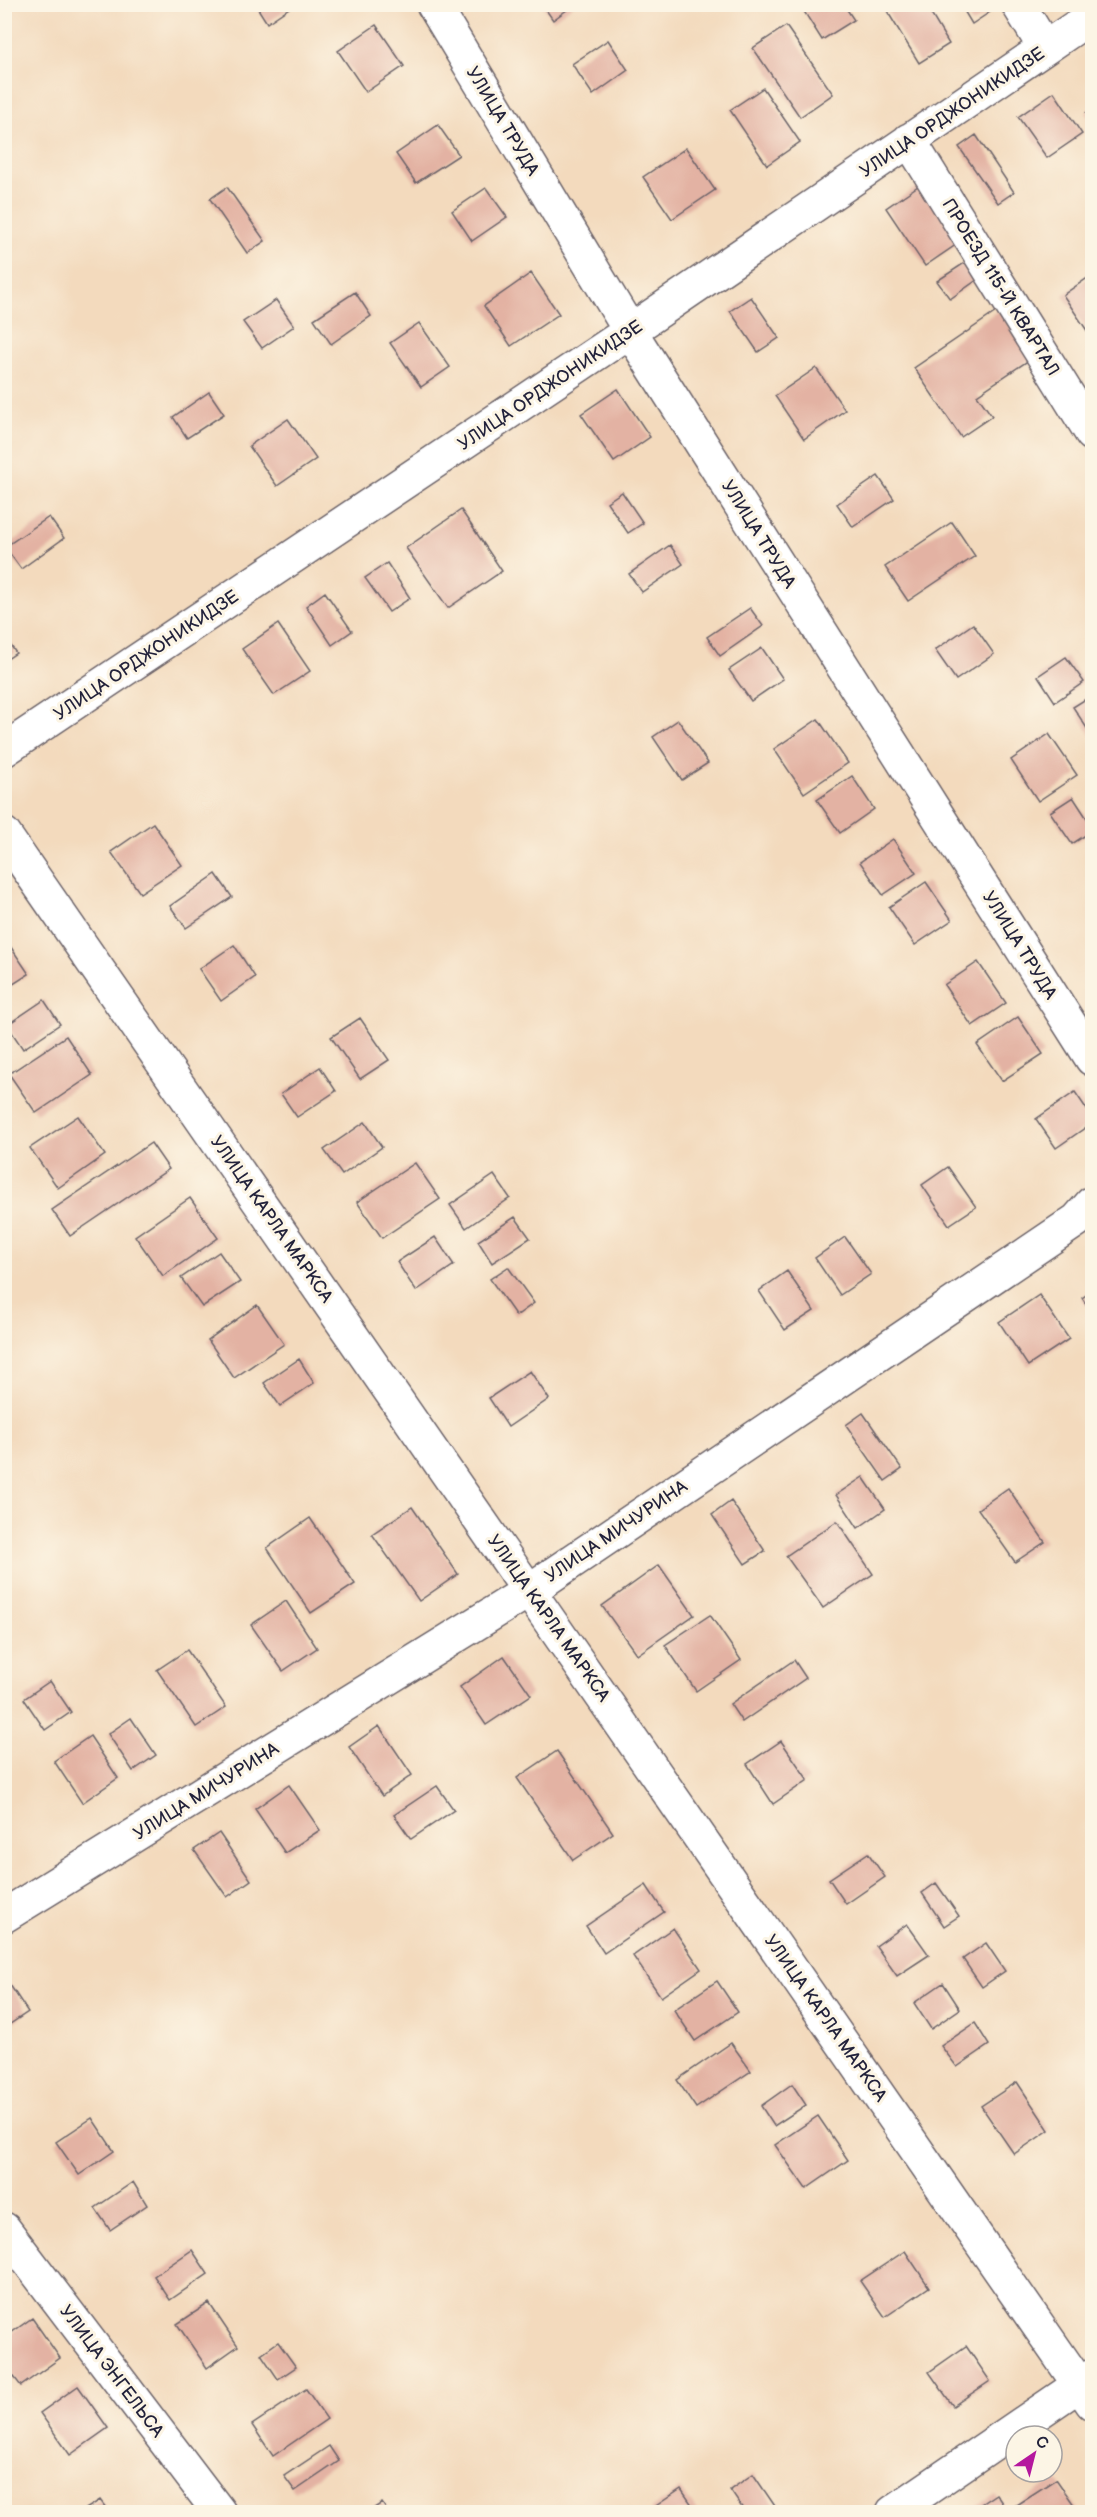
<svg xmlns="http://www.w3.org/2000/svg" width="1097" height="2517" viewBox="0 0 1097 2517" font-family="'Balsamiq Sans',sans-serif">
<rect width="100%" height="100%" fill="#fcf5e5"/>
<filter id="ink" filterUnits="userSpaceOnUse"><feTurbulence type="fractalNoise" baseFrequency=".0167" numOctaves="2"/><feDisplacementMap in="SourceGraphic" scale="12" xChannelSelector="R" yChannelSelector="G"/><feConvolveMatrix kernelMatrix="1 2 1 2 8 2 1 2 1" color-interpolation-filters="sRGB"/></filter>
<filter id="wash" filterUnits="userSpaceOnUse"><feTurbulence type="fractalNoise" baseFrequency=".008" numOctaves="4" result="noise"/><feDisplacementMap in="SourceGraphic" scale="24" xChannelSelector="R" yChannelSelector="G"/><feGaussianBlur stdDeviation="1.35" result="paint"/><feColorMatrix in="noise" values="0 0 0 0 0 0 0 0 0 0 0 0 0 0 0 0 0 1.4 0 .05"/><feComposite in="paint" operator="in"/></filter>
<g filter="url(#wash)">
<rect width="100%" height="100%" fill="#f3dabd"/>
<g id="blocks">
<!-- building -->
<path fill="#e3b2a3" d="M255 4H295L267 23Z
M542 4H575L553 20Z
M886 4H925L949 44 919 63 884 6Z
M960 4H1002L972 24Z
M800 5H844L854 20 822 40Z
M376 25 404 66 366 92 338 51Z
M786 26 833 94 800 117 753 48Z
M608 40 628 70 593 95 572 64Z
M763 88 800 142 767 165 730 110Z
M1054 92 1082 134 1047 158 1018 117Z
M1092 108V123L1086 113Z
M438 125 459 155 416 183 396 154Z
M976 135 1014 192 998 203 959 147Z
M686 148 715 190 672 219 643 177Z
M921 184 960 242 925 266 886 208Z
M227 187 265 241 247 253 210 199Z
M486 188 507 217 472 241 452 211Z
M969 260 981 277 950 299 937 281Z
M531 273 559 314 511 346 484 306Z
M1092 275V333L1090 335 1063 295Z
M355 292 371 316 331 344 314 319Z
M751 297 779 338 758 352 730 311Z
M276 300 294 326 262 348 243 322Z
M999 310 1032 358 977 395 992 416 961 437 914 368Z
M419 323 450 367 421 387 390 343Z
M816 368 845 410 804 439 775 396Z
M618 389 650 437 614 462 581 414Z
M209 392 224 414 187 438 173 417Z
M288 419 316 459 277 486 249 446Z
M878 476 894 499 853 527 837 504Z
M622 492 643 523 628 533 607 502Z
M461 510 502 571 448 608 406 548Z
M49 517 64 538 21 569 5 547Z
M952 522 975 556 908 601 885 567Z
M670 545 683 564 642 592 629 574Z
M387 563 410 598 389 612 365 578Z
M325 592 352 631 332 645 306 606Z
M750 608 763 626 720 656 707 637Z
M278 624 310 671 274 695 242 649Z
M973 624 994 654 956 680 935 650Z
M4 636 16 653 4 661Z
M762 648 783 679 751 701 729 670Z
M1066 657 1084 682 1055 702 1038 676Z
M1092 695V736L1073 707Z
M818 719 848 763 804 793 774 749Z
M678 720 708 763 682 780 653 737Z
M1049 734 1077 775 1038 801 1011 760Z
M852 776 874 809 840 833 817 800Z
M1073 797 1092 826V831L1072 844 1050 812Z
M153 823 182 865 140 893 111 852Z
M893 839 916 873 883 895 860 862Z
M1092 861V873L1087 865Z
M216 874 232 897 186 928 170 906Z
M926 882 952 920 915 945 889 907Z
M4 937 29 974 4 990Z
M234 945 255 977 221 1001 199 969Z
M978 962 1006 1003 972 1026 944 985Z
M44 1000 60 1024 23 1049 7 1025Z
M1018 1017 1043 1054 1002 1081 977 1045Z
M360 1018 389 1060 360 1079 331 1037Z
M66 1036 92 1075 36 1113 9 1074Z
M320 1067 336 1091 297 1117 281 1094Z
M1075 1092 1092 1117V1123L1056 1148 1036 1119Z
M78 1116 105 1155 58 1188 30 1148Z
M365 1122 382 1147 342 1175 324 1150Z
M151 1143 169 1169 70 1236 52 1210Z
M415 1163 440 1199 382 1238 357 1202Z
M948 1167 976 1207 949 1225 922 1185Z
M494 1175 510 1198 466 1228 450 1205Z
M190 1198 218 1238 163 1276 135 1236Z
M515 1217 530 1238 492 1263 478 1241Z
M435 1237 454 1265 416 1291 397 1262Z
M845 1237 871 1274 840 1295 815 1258Z
M219 1252 240 1282 202 1307 181 1278Z
M508 1267 534 1303 516 1316 490 1279Z
M787 1271 814 1311 785 1330 759 1291Z
M1092 1291V1313L1082 1298Z
M1039 1295 1069 1339 1028 1366 999 1322Z
M257 1305 284 1344 234 1378 208 1340Z
M299 1359 314 1383 280 1406 264 1383Z
M530 1371 549 1399 508 1427 489 1398Z
M863 1413 902 1469 885 1481 846 1425Z
M863 1477 885 1509 858 1528 836 1495Z
M1008 1488 1045 1542 1015 1562 978 1509Z
M731 1501 765 1551 745 1564 712 1515Z
M412 1507 458 1574 419 1601 372 1534Z
M310 1518 355 1584 311 1613 267 1548Z
M837 1521 873 1574 823 1608 786 1556Z
M659 1565 694 1615 637 1655 602 1606Z
M286 1601 317 1648 283 1671 251 1625Z
M710 1615 741 1660 696 1691 665 1645Z
M187 1650 226 1707 196 1727 157 1670Z
M504 1656 531 1695 486 1725 460 1687Z
M794 1660 806 1678 742 1722 730 1704Z
M50 1681 71 1712 45 1730 24 1699Z
M131 1718 156 1755 133 1771 108 1734Z
M379 1726 412 1775 382 1796 349 1747Z
M90 1736 118 1778 82 1803 54 1761Z
M781 1741 808 1780 773 1804 747 1764Z
M557 1751 613 1833 573 1860 517 1778Z
M289 1785 320 1830 285 1853 255 1809Z
M437 1786 454 1810 411 1839 394 1815Z
M219 1833 251 1880 227 1897 194 1850Z
M868 1853 885 1877 846 1904 829 1879Z
M936 1883 959 1916 944 1926 922 1893Z
M646 1885 664 1912 604 1953 586 1926Z
M907 1924 929 1955 897 1976 876 1946Z
M673 1928 701 1969 661 1997 633 1956Z
M986 1943 1005 1971 982 1987 963 1959Z
M717 1981 738 2012 695 2041 674 2010Z
M943 1983 960 2009 931 2029 914 2003Z
M10 1985 28 2012 4 2028V1989Z
M975 2023 989 2045 957 2067 941 2046Z
M731 2043 751 2071 696 2108 677 2080Z
M1017 2082 1049 2130 1014 2154 981 2106Z
M792 2084 806 2105 774 2126 761 2106Z
M818 2116 848 2160 806 2189 775 2145Z
M92 2118 114 2151 79 2175 56 2142Z
M133 2182 147 2205 110 2230 95 2208Z
M192 2250 208 2274 170 2300 154 2276Z
M905 2251 929 2287 885 2317 860 2281Z
M209 2303 238 2346 207 2368 177 2324Z
M32 2318 60 2358 21 2386 4 2364V2338Z
M278 2342 296 2367 278 2379 261 2354Z
M966 2346 990 2381 953 2406 929 2372Z
M78 2386 108 2428 70 2455 40 2413Z
M306 2389 327 2419 273 2456 252 2425Z
M329 2446 339 2461 295 2491 284 2476Z
M753 2474 779 2512H745L730 2490Z
M1056 2479 1079 2512H1021L1016 2505Z
M681 2489 697 2512H651L650 2510Z
M996 2494 1008 2512H973L972 2510Z
M100 2500 109 2512H81Z
M382 2503 388 2512H368Z"/>
</g>
</g>
<g filter="url(#ink)">
<use href="#blocks" fill-opacity="0" stroke="#6b6268" stroke-width="1.5"/>
<g fill="none" stroke-linecap="round" stroke-linejoin="round">
<defs>
<path id="minor" d="M433 4 630 331 1092 1059
M1018 4 1045 48
M909 140 1092 434
M4 750 630 331 1092 16
M4 834 1092 2403
M4 1916 530 1590 1077 1220 1092 1203
M4 2229 219 2512
M893 2512 1092 2376"/>
</defs>
<!-- minor casing -->
<use href="#minor" stroke="#6b6268" stroke-width="36"/>
<!-- minor -->
<use href="#minor" stroke="#fff" stroke-width="33"/>
</g>
</g>
<g text-anchor="middle" stroke-width="6" stroke-linejoin="round" paint-order="stroke">
<!-- street labels -->
<g font-size="18" fill="#22223b" stroke="#fcf5e5">
<text transform="translate(952 112) rotate(-34)" y="6">УЛИЦА ОРДЖОНИКИДЗЕ</text>
<text transform="translate(503 121) rotate(59)" y="6">УЛИЦА ТРУДА</text>
<text transform="translate(1001 287) rotate(58)" y="6">ПРОЕЗД 115-Й КВАРТАЛ</text>
<text transform="translate(550 385) rotate(-34)" y="6">УЛИЦА ОРДЖОНИКИДЗЕ</text>
<text transform="translate(759 534) rotate(58)" y="6">УЛИЦА ТРУДА</text>
<text transform="translate(146 655) rotate(-34)" y="6">УЛИЦА ОРДЖОНИКИДЗЕ</text>
<text transform="translate(1020 945) rotate(58)" y="6">УЛИЦА ТРУДА</text>
<text transform="translate(272 1219) rotate(55)" y="6">УЛИЦА КАРЛА МАРКСА</text>
<text transform="translate(616 1531) rotate(-34)" y="6">УЛИЦА МИЧУРИНА</text>
<text transform="translate(549 1618) rotate(55)" y="6">УЛИЦА КАРЛА МАРКСА</text>
<text transform="translate(206 1791) rotate(-32)" y="6">УЛИЦА МИЧУРИНА</text>
<text transform="translate(826 2018) rotate(55)" y="6">УЛИЦА КАРЛА МАРКСА</text>
<text transform="translate(112 2371) rotate(53)" y="6">УЛИЦА ЭНГЕЛЬСА</text>
</g>
</g>
<!-- margin -->
<rect width="1097" height="2517" fill="none" stroke="#fcf5e5" stroke-width="24"/>
<!-- north arrow -->
<g transform="translate(1034 2454) rotate(35)"><circle r="28" fill="#fcf5e5" stroke="#a5a1a1" stroke-width="1.5"/>
<path d="M0-4.5L10 22L0 15L-10 22Z" fill="#b5179e"/>
<text y="-9" font-size="16" font-weight="bold" text-anchor="middle" fill="#22223b">С</text>
</g>
</svg>
